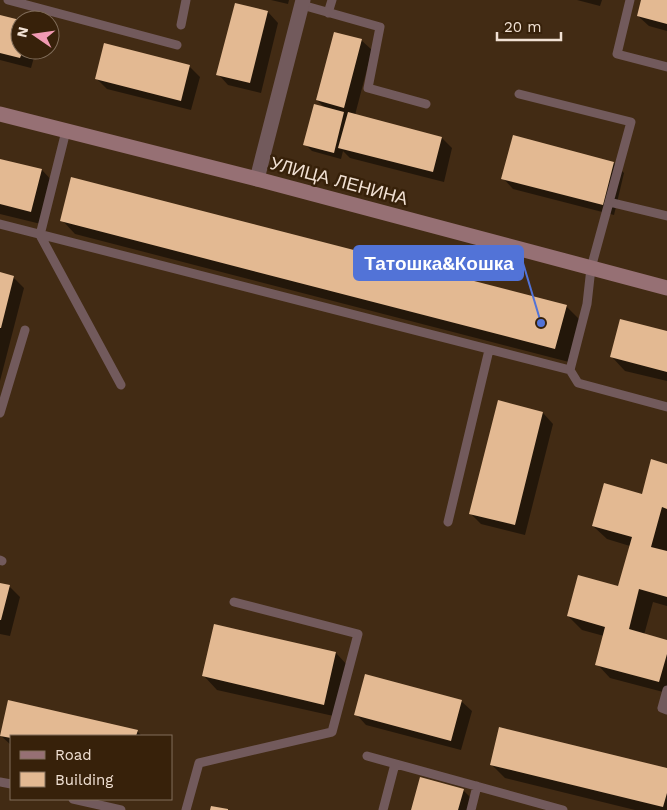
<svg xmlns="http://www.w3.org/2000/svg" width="667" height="810" viewBox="0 0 667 810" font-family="'Work Sans',sans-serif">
<rect width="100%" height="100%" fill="#422b14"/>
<!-- shadow -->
<path fill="#0007" d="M271 0H289L288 4Z
M577 0H602L600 6Z
M642 0H667V31L649 26 638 16Z
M235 4 268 12 278 23 261 93 228 85 218 74Z
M0 17 20 22V50H36L31 68 0 60Z
M361 40 372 50 355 115 442 138 452 148 444 182 350 158 343 151 341 159 312 151 305 144 326 109 317 100Z
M189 66 200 77 191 110 107 89 96 78Z
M513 137 614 163 624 173 614 215 513 189 503 178Z
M0 160 42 170 55 184 45 225 0 214Z
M62 220 566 306 580 320 569 362 75 234Z
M0 274 13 277 24 288 0 381Z
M667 333V381L625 371 612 357Z
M543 413 553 424 525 535 481 524 470 513Z
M667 465V606L653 602 644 635 667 641V693L610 678 597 664 604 636 582 630 568 616 619 587 630 546 607 539 593 526 643 495Z
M0 584 9 586 20 597 10 636 0 634Z
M215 625 336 653 349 667 338 717 217 690 204 676Z
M461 701 472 711 461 750 366 725 356 714Z
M137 731 142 736H11V745L0 735Z
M491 764 667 769V810H635L505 778Z
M463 790 477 804 475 810H412Z"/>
<!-- building -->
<path fill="#e3b992" d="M641 0H667V24L637 16Z
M235 3 268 11 250 83 216 75Z
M0 15 20 20V50H23L20 58 0 53Z
M334 32 362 39 344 108 316 100Z
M104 43 190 65 181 101 95 79Z
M314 104 344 112 334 153 303 145Z
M348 112 442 137 433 172 338 148Z
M513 135 614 162 603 205 501 179Z
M0 159 42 169 31 212 0 204Z
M71 177 567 305 555 349 60 221Z
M0 272 14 276 1 328H0Z
M620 319 667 331V372L610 357Z
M498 400 543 412 515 525 469 514Z
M651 459 667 464V509L662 507 651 547 667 551V597L639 589 629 629 667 640V654L659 682 595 665 605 627 567 616 578 575 618 586 632 537 592 526 604 483 642 494Z
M0 583 10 585 1 620H0Z
M214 624 336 652 324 705 202 676Z
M365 674 462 700 451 741 354 715Z
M8 700 138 730 136 736H11V738L0 736Z
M499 727 667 768V793L663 807 490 765Z
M420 777 464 789 458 810H411Z
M211 806 228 809V810H210Z"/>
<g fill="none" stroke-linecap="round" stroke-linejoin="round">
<!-- lane -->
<path stroke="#725a5c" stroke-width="9" d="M8 0 177 45
M630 0 617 54 667 67
M302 5 380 27 368 88 426 104
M328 13 332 0
M181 25 186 0
M519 94 631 122 591 268 587 304 570 370 578 383 667 407
M66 131 40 235 121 385
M609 202 667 216
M0 224 570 370
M0 413 25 330
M448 522 489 350
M0 560 2 561
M667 690 662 708 667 710
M367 756 563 810
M0 782 11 784
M73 799 121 810
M186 810 199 763 332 732 358 634 234 602
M383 810 395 764
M471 810 477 786"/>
<!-- street -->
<path stroke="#725a5c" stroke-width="15" d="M257 179 303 0"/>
<!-- secondary -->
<path stroke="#967074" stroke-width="15" d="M0 114 257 179 667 288"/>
</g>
<g text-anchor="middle" stroke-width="5" stroke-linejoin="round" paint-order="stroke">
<!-- street labels -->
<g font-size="18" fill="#f1e1d4" stroke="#37210a">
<text transform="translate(339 181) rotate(15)" y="6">УЛИЦА ЛЕНИНА</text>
</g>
</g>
<!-- callouts -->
<path fill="none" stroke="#5273d7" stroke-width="2" d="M541 323L523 263"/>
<circle fill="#5273d7" stroke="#37210a" stroke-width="2" cx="541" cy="323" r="5"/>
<rect fill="#5273d7" stroke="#5273d7" stroke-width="2" x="354" y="246" width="169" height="34" rx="5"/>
<g font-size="19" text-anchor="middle" font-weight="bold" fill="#fff">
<text x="439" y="270">Татошка&amp;Кошка</text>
</g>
<!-- legend -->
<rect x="10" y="735" width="162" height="65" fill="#37210a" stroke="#816e5b"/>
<rect x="20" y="751" width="25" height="8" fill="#967074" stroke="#816e5b"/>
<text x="55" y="760" font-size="15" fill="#f1e1d4">Road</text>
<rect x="20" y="772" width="25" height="15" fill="#e3b992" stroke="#816e5b"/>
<text x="55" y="785" font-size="15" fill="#f1e1d4">Building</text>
<!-- north arrow -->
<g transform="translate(35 35) rotate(283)"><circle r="24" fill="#37210a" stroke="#816e5b"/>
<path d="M0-4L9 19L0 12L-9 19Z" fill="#f19ab3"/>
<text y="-8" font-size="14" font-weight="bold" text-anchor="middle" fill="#f1e1d4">N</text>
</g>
<!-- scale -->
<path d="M497 32v8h64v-8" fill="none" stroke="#f1e1d4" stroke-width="2.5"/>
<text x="504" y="32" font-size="15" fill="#f1e1d4" stroke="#37210a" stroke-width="4" paint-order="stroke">20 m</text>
</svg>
